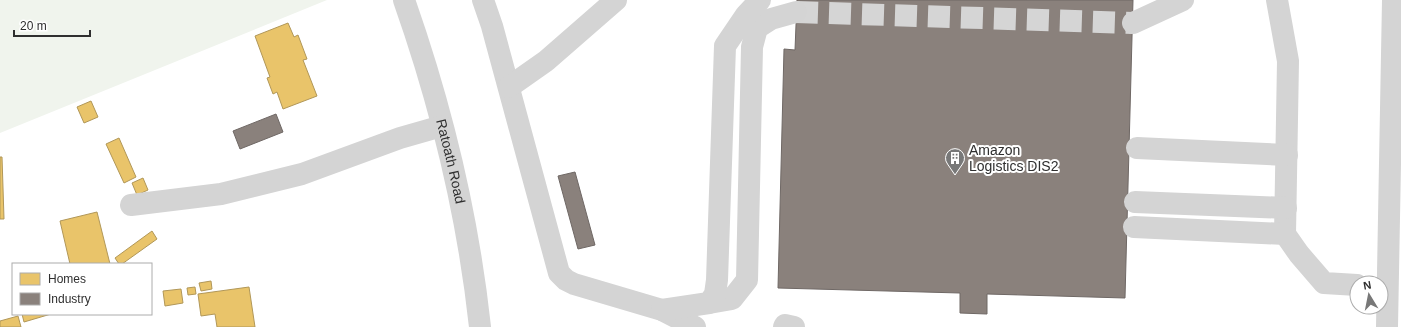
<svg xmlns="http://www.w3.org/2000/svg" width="1401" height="327" viewBox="0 0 1401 327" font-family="Helvetica,sans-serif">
<rect width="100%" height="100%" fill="#fff"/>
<!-- green -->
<path fill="#f0f4ed" d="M0 0H327L0 133Z"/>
<!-- homes -->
<path fill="#e9c46a" stroke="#b19758" d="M288 23 294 37 298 35 307 59 303 60 317 96 283 109 277 92 273 94 267 78 270 77 255 36Z
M91 101 98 117 84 123 77 107Z
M119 138 136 177 124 183 106 144Z
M0 157H2L4 219H0Z
M143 178 148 190 137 195 132 183Z
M97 212 110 264H70L60 221Z
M152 231 157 239 122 264H119L115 258Z
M211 281 212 289 201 291 199 283Z
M195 287 196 294 188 295 187 288Z
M249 287 255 327H217L215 314 201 316 198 294Z
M181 289 183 303 165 306 163 291Z
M22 314H51L24 322Z
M18 316 21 327H0V321Z"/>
<!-- industry -->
<path fill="#8a817c" stroke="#6f6865" d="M797 0H1133L1125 298 987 294V314L960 313V293L778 288 784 49 795 50Z
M276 114 283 132 240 149 233 131Z
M575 172 595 245 578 249 558 176Z"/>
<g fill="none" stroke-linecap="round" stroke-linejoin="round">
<!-- minor-tunnel -->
<path stroke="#d5d5d5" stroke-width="22" stroke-dasharray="22 11" stroke-linecap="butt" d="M796 12 1133 23"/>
<!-- minor -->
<g stroke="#d4d4d4" stroke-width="22">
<path id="s1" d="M404 0C441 105 468 216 480 327"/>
<path d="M483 0 492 26 559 273 566 280 574 284 662 310 695 327"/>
<path d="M1277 0 1288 61 1285 234 1299 254 1324 283 1357 285"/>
<path d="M1133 23 1183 0"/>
<path d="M509 87 546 61 616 0"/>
<path d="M1137 148 1287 155"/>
<path d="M1135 202 1286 208"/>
<path d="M131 205 221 194 302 174 400 138 442 126"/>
<path d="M1134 227 1285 234"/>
<path d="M709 303 732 299 747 280 752 47 757 28 771 19 796 12"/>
<path d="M662 310 709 303 715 294 717 280 725 46 746 15 760 0"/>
<path d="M784 327 785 325 794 327"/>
<path d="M1387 327 1393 0"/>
</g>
</g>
<!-- icons -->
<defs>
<symbol id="building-pin" viewBox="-11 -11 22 30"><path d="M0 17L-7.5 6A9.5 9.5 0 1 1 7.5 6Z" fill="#787878" stroke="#fff"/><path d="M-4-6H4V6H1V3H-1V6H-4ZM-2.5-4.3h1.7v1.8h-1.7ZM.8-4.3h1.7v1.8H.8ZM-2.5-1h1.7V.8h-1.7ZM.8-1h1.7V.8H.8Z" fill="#fff"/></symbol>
</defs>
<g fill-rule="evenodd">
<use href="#building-pin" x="944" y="147" width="22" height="30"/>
</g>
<g text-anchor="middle" stroke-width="4" stroke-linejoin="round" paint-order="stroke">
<!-- poi labels -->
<g font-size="14" fill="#2f2f2f" stroke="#fff" text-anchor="start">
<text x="969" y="155">Amazon<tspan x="969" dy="16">Logistics DIS2</tspan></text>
</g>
<!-- street labels -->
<g font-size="14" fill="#2f2f2f" stroke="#fff">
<text dy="5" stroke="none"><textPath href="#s1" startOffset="168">Ratoath Road</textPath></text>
</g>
</g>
<!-- legend -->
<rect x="12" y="263" width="140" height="52" fill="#ffffff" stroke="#acacac"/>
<rect x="20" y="273" width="20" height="12" fill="#e9c46a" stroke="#acacac"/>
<text x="48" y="283" font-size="12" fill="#2f2f2f">Homes</text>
<rect x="20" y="293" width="20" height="12" fill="#8a817c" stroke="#acacac"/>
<text x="48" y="303" font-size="12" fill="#2f2f2f">Industry</text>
<!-- north arrow -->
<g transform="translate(1369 295) rotate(350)"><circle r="19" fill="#ffffff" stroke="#acacac"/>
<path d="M0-3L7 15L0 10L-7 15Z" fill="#787878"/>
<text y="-6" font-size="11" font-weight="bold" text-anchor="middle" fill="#2f2f2f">N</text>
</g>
<!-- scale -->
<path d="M14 30v6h76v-6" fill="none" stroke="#2f2f2f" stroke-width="2"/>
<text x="20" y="30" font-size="12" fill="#2f2f2f" stroke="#ffffff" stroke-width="3" paint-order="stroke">20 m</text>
</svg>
